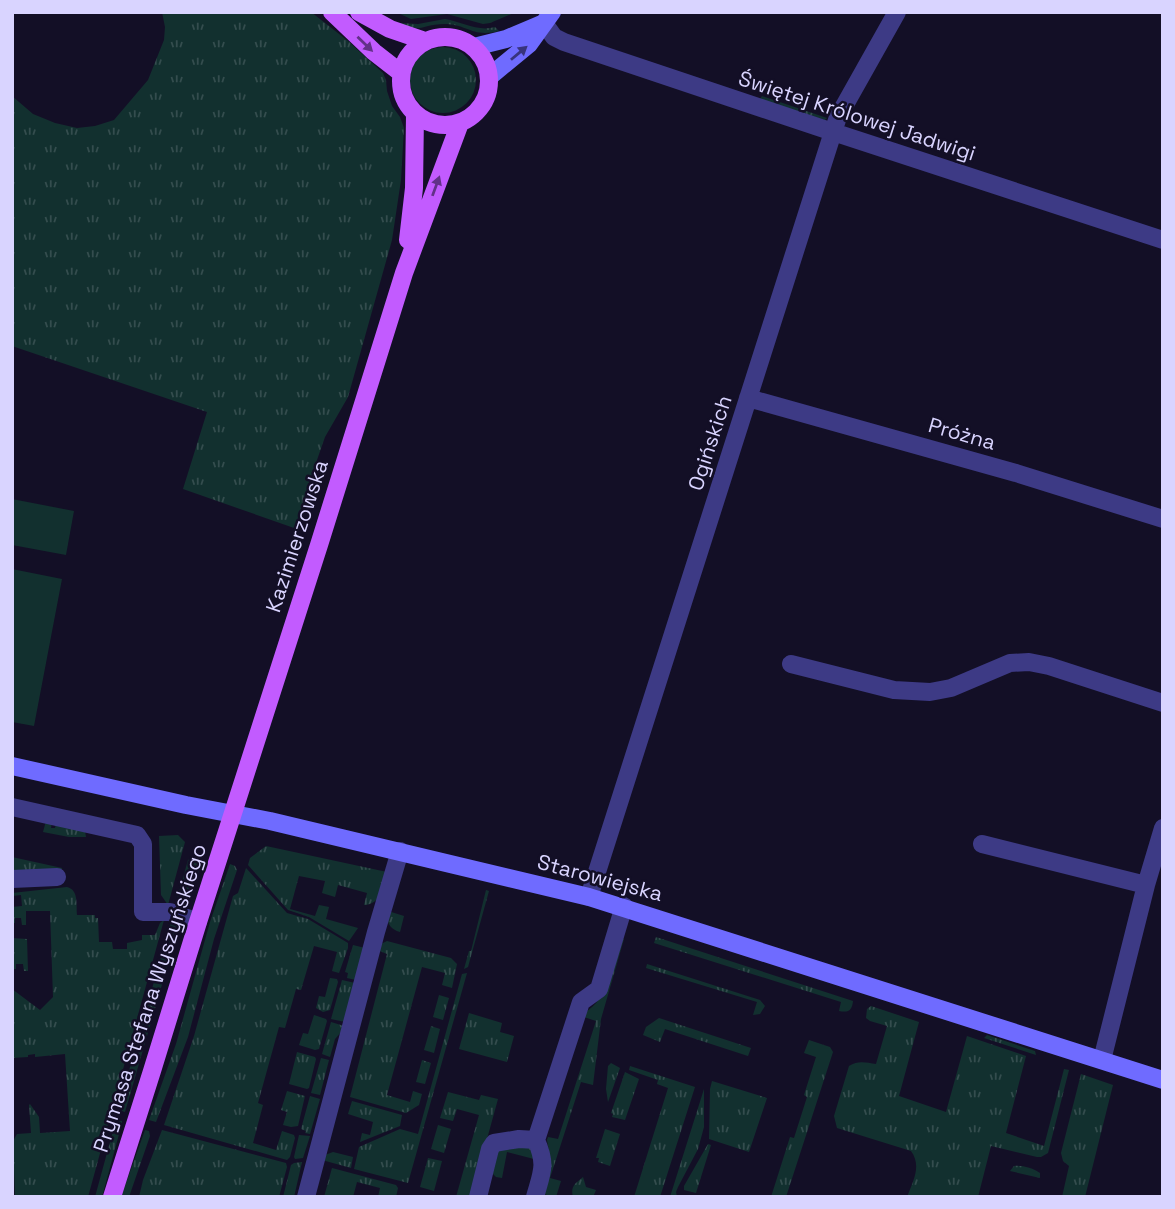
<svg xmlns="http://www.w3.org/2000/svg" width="1175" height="1209" viewBox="0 0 1175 1209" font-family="'Space Grotesk',sans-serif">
<defs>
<pattern id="grass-tufts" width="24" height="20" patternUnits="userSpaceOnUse" patternTransform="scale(1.75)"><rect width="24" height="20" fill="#12302f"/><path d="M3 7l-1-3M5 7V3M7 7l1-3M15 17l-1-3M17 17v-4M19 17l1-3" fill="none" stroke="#344d4e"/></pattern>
</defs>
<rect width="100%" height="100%" fill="#130f26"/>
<!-- grass -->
<path fill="url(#grass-tufts)" d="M162 12H311L348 41 383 73 386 80 387 91 392 106 400 117 404 128 401 180 392 240 348 397 325 437 310 480 297 529 183 489 207 412 12 346V96L33 114 55 123 77 128 95 126 114 120 148 80 164 40 165 27Z
M396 12H516L490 23 483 24 447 14 411 19Z
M445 19C462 22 478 32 495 27L499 31C472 38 468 24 444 24 422 24 422 34 399 23L418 24Z
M410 80a33 33 0 1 1 66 0a33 33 0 1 1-66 0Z
M762 96 827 118 825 120 760 99Z
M46 821 52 822 51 828H55L56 823 85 831 86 837H69L43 832Z
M178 835 185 842 168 905 161 895 159 836Z
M266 846 387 872C383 887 382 904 364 905L367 893 338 885 335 897 322 893 325 881 299 876 290 909 315 916 319 905 329 907 326 919 358 928 349 941 309 917 288 910 248 865 250 858Z
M199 854 203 855C198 871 194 904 175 906L188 860Z
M12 857 62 868V870L12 873Z
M230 864 235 866 237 870 214 939 188 1037 156 1122 149 1120 176 1044 210 922Z
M246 868 287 913 308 919 348 943V948L339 973 332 971 337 952 314 946 301 990 296 989 285 1028 279 1027 258 1103 263 1105 253 1143 276 1150 282 1131 294 1135 295 1138 290 1157 287 1160 164 1125 194 1036 233 896 238 893Z
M67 887C79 890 76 905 77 915H95V918H98L99 942H112L113 949H127V943L142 940V935H155L160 923 164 920 88 1197H15L13 1141 17 1134 31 1133 29 1105 30 1104 39 1117 40 1133 70 1131 65 1054 35 1057V1054L28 1055V1057L12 1058V989L40 1010 53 997 50 911H26V925H22L21 918H15V923H12V907L22 906 21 895 12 896V893Z
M486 890 489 891 468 967 464 969 469 951H471Z
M388 911 404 916 400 932C389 929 386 922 388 911Z
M171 921 176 927V936L125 1112 118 1110Z
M656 937 853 1001C852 1010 849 1013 839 1011L841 1002 654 943Z
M12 938 27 939 28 971H24L23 964H16V969H12Z
M622 938 624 939 601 1019 593 1085 581 1082 550 1178 561 1181 556 1197 543 1194 551 1162 547 1140 548 1137 558 1139 596 1021 584 1017V1013C610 998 613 964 622 938Z
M387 941 451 958 457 964 452 988 442 985 445 973 422 967 387 1095 410 1102 413 1091 422 1094 419 1105 406 1113 350 1097 387 954 377 950 381 944Z
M353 945 365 948 356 980 347 978 348 973 345 972Z
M647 964 760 1000 765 1006 760 1014 753 1015 757 1002 646 968Z
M467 973 408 1183 354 1169 359 1147 400 1129 418 1134 462 974Z
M330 978 337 979 338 982 330 1010 323 1012 316 1008 319 996 325 997Z
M342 980 355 983 345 1022 331 1019Z
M439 995 449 998 443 1020 433 1017Z
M871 1006 919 1022 899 1096 946 1112 967 1036 1026 1056 1006 1133 1044 1146 1064 1069 1069 1070 1048 1153 1041 1157H1037L991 1146 978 1197H907C913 1181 922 1166 911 1151L837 1128 834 1116 849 1066C859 1060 866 1063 876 1064L887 1026 870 1021 866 1018 867 1009Z
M469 1013 502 1023 500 1032 514 1036 507 1062 459 1049Z
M314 1015 326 1019 327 1021 319 1049 315 1050 299 1045 303 1033 308 1034Z
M659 1018 751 1048 748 1056 665 1029 660 1042 643 1035 646 1027Z
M331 1022 344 1026 342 1031 335 1039 330 1057 322 1054Z
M431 1026 440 1029 434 1053 424 1050Z
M987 1035 1035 1051 1036 1055 984 1038Z
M809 1040 830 1047 833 1052 786 1197H771L790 1137 794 1138 807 1097 804 1095 816 1057 804 1053Z
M297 1052 315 1057 316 1059 309 1088 307 1089 289 1084Z
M321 1058 329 1060 320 1095 311 1093Z
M422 1060 431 1063 425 1084 416 1082Z
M611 1063 620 1068 608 1102 606 1089 608 1066Z
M630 1066 695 1087 660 1197H634L668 1088 657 1084 658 1080 629 1070Z
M625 1072 639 1079 625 1120 612 1117 613 1114 611 1113Z
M1081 1074 1113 1085 1085 1197H1062L1069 1166 1063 1161 1061 1153Z
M712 1081 767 1098 749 1152 709 1139 710 1089Z
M704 1089V1127L698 1149 678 1187 676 1192 677 1197H670Z
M287 1091 305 1096 298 1126 291 1127 283 1125 287 1112 281 1110Z
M448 1092 479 1100 481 1095 498 1099 471 1197H456L479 1115 457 1109 453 1121 440 1118Z
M310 1096 320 1099 310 1134 305 1133 306 1131 301 1129Z
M352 1101 402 1115 400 1126 360 1142 362 1133 370 1135 373 1122 348 1114Z
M116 1120 122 1121V1123L102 1197H95Z
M438 1125 451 1129 444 1153 431 1149Z
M605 1129 620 1134 610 1166 598 1162 599 1158H596Z
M145 1130 149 1131 150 1136 129 1197H121Z
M162 1130 286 1163 287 1167 279 1197H139L143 1180Z
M299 1135 310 1136 303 1158 295 1159 294 1157Z
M708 1144 711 1145 696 1193 684 1190V1186Z
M531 1147 534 1159 507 1152 502 1178 496 1177 492 1173 497 1151 503 1148Z
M333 1152 353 1157 351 1168 322 1160 325 1155Z
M428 1158 442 1161 434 1191 420 1187Z
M302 1162 294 1197H283L291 1165 294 1163Z
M1014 1166C1022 1165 1033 1168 1040 1173V1178L1010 1171Z
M332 1168 396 1185 398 1188 396 1197H378L380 1188 357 1182 353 1197H324Z
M583 1177 586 1187 596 1190 593 1197H573C570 1186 576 1183 583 1177Z"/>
<!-- garden -->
<path fill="#12302f" d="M12 499 74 511 66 555 12 545Z
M12 569 62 579 34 726 12 722Z"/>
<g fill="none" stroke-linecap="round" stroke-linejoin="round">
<!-- minor -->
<path stroke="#3d3a85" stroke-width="18" d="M544 23 554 37 564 42 833 132 1163 240
M748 398 1016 473 1163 519
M791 664 894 690 930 692 951 688 1010 663 1029 662 1049 666 1163 703
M12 807 137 835 143 844V912H170L198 922
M982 844 1146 885
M12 879 57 877
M589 897 833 132 838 117 897 12
M1102 1060 1146 885 1163 828
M306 1197 376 932 400 851
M478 1197 490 1149 494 1143 519 1139 536 1140
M535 1197C542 1172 547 1165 536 1140L581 1002 599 989 624 906"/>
<!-- secondary -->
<path stroke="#6f6bff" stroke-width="18" d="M474 47 506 39 544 23
M489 77 529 44 552 12
M12 766 186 805 270 821 589 897 1163 1080"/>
<!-- primary -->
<path stroke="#c25bff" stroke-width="18" d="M332 12 374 52 401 73
M359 12 390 29 425 41
M401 81a44 44 0 1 1 88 0a44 44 0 1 1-88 0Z
M408 240 414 188 415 115
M112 1197 152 1071 198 922 319 545 404 273 460 123"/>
</g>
<!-- one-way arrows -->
<defs><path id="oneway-solid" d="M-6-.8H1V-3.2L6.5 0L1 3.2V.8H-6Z" transform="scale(1.75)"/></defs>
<g fill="#623188">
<use href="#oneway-solid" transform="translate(365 44) rotate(44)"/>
<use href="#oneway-solid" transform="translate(436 186) rotate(-70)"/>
</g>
<use fill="#38347d" href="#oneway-solid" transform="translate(519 53) rotate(-40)"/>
<g text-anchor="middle" stroke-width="5" stroke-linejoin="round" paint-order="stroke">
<!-- street labels -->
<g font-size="21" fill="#d9d4ff" stroke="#130f26">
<text transform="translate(857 116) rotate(18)" y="7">Świętej Królowej Jadwigi</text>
<text transform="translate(962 434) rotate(16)" y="7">Próżna</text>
<text transform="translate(710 443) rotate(-72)" y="7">Ogińskich</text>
<text transform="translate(297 536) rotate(-72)" y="7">Kazimierzowska</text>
<text transform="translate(600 878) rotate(15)" y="7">Starowiejska</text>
<text transform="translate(150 998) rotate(-72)" y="7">Prymasa Stefana Wyszyńskiego</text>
</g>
</g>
<!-- border -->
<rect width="1175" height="1209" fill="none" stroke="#d9d4ff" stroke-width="28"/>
</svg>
